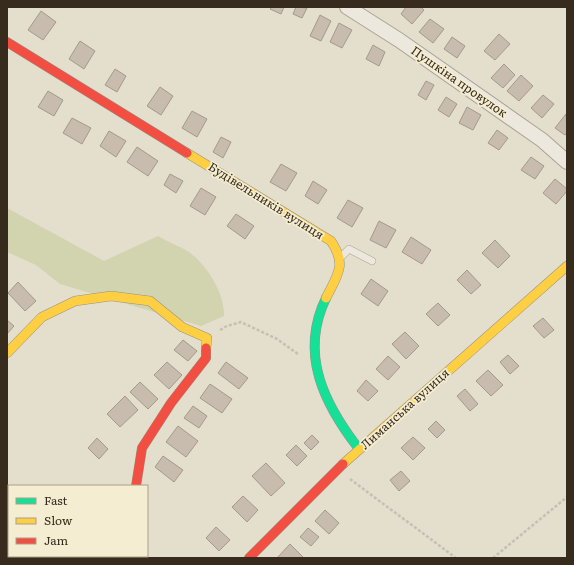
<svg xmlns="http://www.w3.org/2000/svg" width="574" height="565" viewBox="0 0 574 565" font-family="Literata,serif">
<rect width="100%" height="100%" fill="#e4decc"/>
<!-- green -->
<path fill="#d1d4ae" d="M7 208 104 261 158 236C168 242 179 246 189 252 207 265 225 294 224 316L201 326 60 284 36 265 7 252Z"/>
<!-- building -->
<path fill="#c7bcad" stroke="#a49a8b" d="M272 7H284L281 14 270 9Z
M296 7 307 8 302 18 293 14Z
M406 7H421L424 10 412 24 401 14Z
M41 11 56 22 43 40 28 30Z
M320 15 331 21 321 41 310 36Z
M430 19 444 29 433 43 419 32Z
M339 23 352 30 342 48 330 42Z
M499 34 510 44 495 60 484 51Z
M452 37 465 46 457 58 444 49Z
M80 41 95 51 84 69 69 59Z
M373 45 385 52 379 66 366 59Z
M504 64 515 75 503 88 491 78Z
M115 69 126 76 117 92 105 85Z
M521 75 533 86 519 101 507 91Z
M426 81 434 85 426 100 418 95Z
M160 87 173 96 161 115 147 106Z
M48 91 63 100 54 116 38 107Z
M543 95 554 104 542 118 531 108Z
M446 97 457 104 449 117 438 110Z
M467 107 481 115 473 130 459 123Z
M192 111 207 119 197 137 182 128Z
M566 114 567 133 565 135 555 128Z
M72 118 91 128 82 144 63 133Z
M497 130 508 138 499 150 488 143Z
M109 131 126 141 116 157 100 146Z
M221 137 231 142 223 158 213 152Z
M137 147 158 161 148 176 127 162Z
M531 157 544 166 535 179 521 170Z
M281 164 297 173 286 191 270 182Z
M170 174 183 181 176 193 164 185Z
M555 179 567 189V191L556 204 543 193Z
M313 181 327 190 318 204 305 196Z
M201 188 216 197 205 215 190 206Z
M348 200 363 208 352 227 337 218Z
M236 214 254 226 245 239 227 226Z
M379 221 396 230 386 248 370 240Z
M411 237 431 250 422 264 402 252Z
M495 240 510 256 498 268 482 253Z
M467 270 481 285 471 294 457 280Z
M371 279 388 291 378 306 361 294Z
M18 282 36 301 25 311 8 293Z
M438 303 450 315 438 326 426 314Z
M543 318 554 330 544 338 533 326Z
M7 320 14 326 7 334Z
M405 332 419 346 406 359 392 344Z
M183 340 197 351 188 361 174 350Z
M508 355 519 366 510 374 500 362Z
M388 356 400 367 388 380 376 369Z
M167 362 182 375 169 389 154 375Z
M226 362 248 378 239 389 218 373Z
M488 370 503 385 491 396 476 381Z
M366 380 378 391 368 401 357 391Z
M140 382 158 399 148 409 130 392Z
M210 384 232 399 222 413 200 398Z
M465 389 478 404 470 411 457 396Z
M125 396 138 410 120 427 107 414Z
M193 406 207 416 199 428 184 418Z
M436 421 445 430 437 438 428 429Z
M178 426 198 441 186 457 166 442Z
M312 435 319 442 311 450 304 443Z
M413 437 425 448 413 460 401 448Z
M97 438 108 449 99 459 88 448Z
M296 445 307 456 297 466 286 455Z
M163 456 183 470 174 482 155 467Z
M266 463 285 483 271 496 252 476Z
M401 471 410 481 399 491 390 480Z
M243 496 258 510 247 522 232 507Z
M325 510 339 523 329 534 315 521Z
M216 527 230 540 219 551 206 538Z
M308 528 319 537 311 546 300 537Z
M290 544 303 557 302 558H277Z"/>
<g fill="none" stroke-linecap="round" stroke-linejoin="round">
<defs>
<path id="lane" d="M342 256 349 249 372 261"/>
<path id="street" d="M347 7 399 40 542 140 567 162
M128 558V556"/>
<path id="fast" d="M326 298C299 354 324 404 359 449"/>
<path id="slow" d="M187 153 331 241C347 265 338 274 326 298
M7 353 42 317 75 301 111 296 150 301 182 327 207 338 206 348
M343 464 567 266"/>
<path id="jam" d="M7 42 187 153
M136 486 142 448 171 403 206 358V348
M249 558 343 464"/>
</defs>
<!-- lane casing -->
<use href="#lane" stroke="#a9a395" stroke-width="8"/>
<!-- street casing -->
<use href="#street" stroke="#a9a395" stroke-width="16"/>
<!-- fast casing -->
<use href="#fast" stroke="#989285" stroke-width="10"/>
<!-- slow casing -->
<use href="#slow" stroke="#989285" stroke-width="10"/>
<!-- jam casing -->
<use href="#jam" stroke="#989285" stroke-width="10"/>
<!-- path -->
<path stroke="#c5bfb4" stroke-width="2.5" stroke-dasharray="3 2" stroke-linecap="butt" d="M220 330 227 326 241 322 277 339 298 354
M350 479 456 558
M493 558 567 497"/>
<!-- lane -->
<use href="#lane" stroke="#ece8de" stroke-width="7"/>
<!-- street -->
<use href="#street" stroke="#ece8de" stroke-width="14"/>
<!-- fast -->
<use href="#fast" stroke="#16e098" stroke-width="9"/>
<!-- slow -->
<use href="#slow" stroke="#ffcf43" stroke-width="9"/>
<!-- jam -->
<use href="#jam" stroke="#f24e42" stroke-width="9"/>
</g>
<g text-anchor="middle" stroke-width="3.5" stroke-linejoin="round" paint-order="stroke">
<!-- street labels -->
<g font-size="12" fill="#372b1d" stroke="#f5edd1">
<text transform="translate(459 82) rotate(35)" y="4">Пушкіна провулок</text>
<text transform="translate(266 201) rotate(32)" y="4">Будівельників вулиця</text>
<text transform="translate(405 409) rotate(-42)" y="4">Лиманська вулиця</text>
</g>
</g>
<!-- border -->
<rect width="574" height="565" fill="none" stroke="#372b1d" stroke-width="16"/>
<!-- legend -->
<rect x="8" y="485" width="140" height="72" fill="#f5edd1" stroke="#a99f89"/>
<rect x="16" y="498" width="20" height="6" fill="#16e098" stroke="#a99f89"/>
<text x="44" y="505" font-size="12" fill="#372b1d">Fast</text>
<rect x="16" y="518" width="20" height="6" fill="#ffcf43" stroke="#a99f89"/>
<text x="44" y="525" font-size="12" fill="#372b1d">Slow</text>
<rect x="16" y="538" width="20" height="6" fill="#f24e42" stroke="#a99f89"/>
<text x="44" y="545" font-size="12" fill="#372b1d">Jam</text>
</svg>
